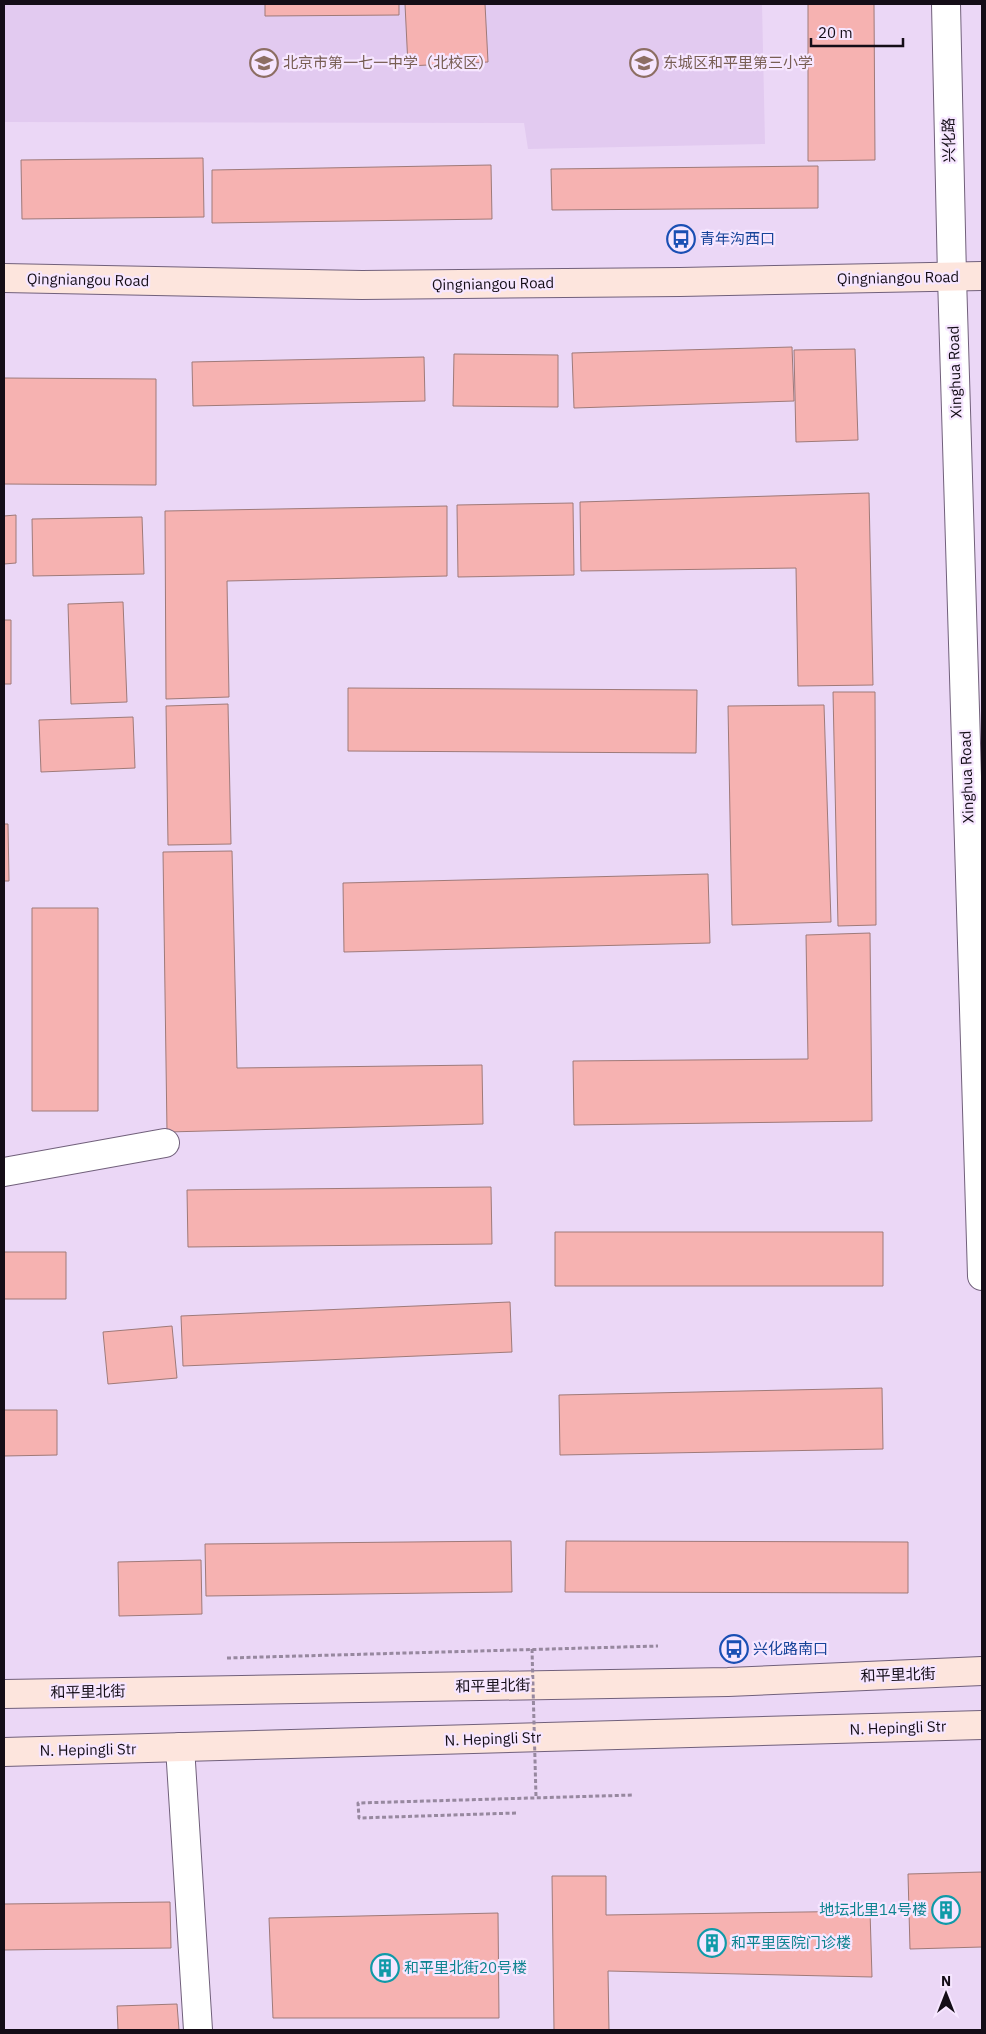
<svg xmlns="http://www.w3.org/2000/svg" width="986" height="2034" viewBox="0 0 986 2034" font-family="'IBM Plex Sans','Noto Sans SC',sans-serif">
<rect width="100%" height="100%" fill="#ebd7f6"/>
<!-- built -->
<path fill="#e2caf0" d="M4 4H762L765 144 528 149 524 123 4 122Z"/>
<!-- building -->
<path fill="#f6b2b1" stroke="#9f7a79" d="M265 4H399V15L265 16Z
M405 4H485L488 62 408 66Z
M808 4H874L875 160 808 161Z
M203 158 204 217 22 219 21 160Z
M491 165 492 219 212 223V170Z
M818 166V208L552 210 551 169Z
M792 347 794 401 574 408 572 353Z
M855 349 858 440 796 442 794 350Z
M454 354 558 355V407L453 406Z
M424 357 425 401 193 406 192 362Z
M4 378 156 379V485L4 484Z
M869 493 873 685 798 686 796 568 581 571 580 502Z
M573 503 574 575 458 577 457 505Z
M447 506V576L227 581 229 697 166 699 165 511Z
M16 515V563L4 564V516Z
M142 517 144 574 33 576 32 519Z
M123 602 127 702 71 704 68 604Z
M4 620H11V684H4Z
M348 688 697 690 696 753 348 751Z
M833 692H875L876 925 838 926Z
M228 704 231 844 168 845 166 706Z
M824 705 831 922 732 925 728 706Z
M133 717 135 768 41 772 39 720Z
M4 824H8L9 881H4Z
M232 851 237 1068 482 1065 483 1124 167 1132 163 852Z
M708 874 710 943 344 952 343 883Z
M32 908H98V1111H32Z
M870 933 872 1121 574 1125 573 1061 808 1059 806 935Z
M491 1187 492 1244 188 1247 187 1190Z
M555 1232H883V1286H555Z
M4 1252H66V1299H4Z
M510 1302 512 1352 183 1366 181 1316Z
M172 1326 177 1378 108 1384 103 1332Z
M882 1388 883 1449 560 1455 559 1395Z
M4 1410H57V1455L4 1456Z
M511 1541 512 1592 206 1596 205 1544Z
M566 1541 908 1542V1593L565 1592Z
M201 1560 202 1614 119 1616 118 1562Z
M982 1872V1947L910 1949 908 1874Z
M552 1876H606V1915L870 1911 872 1977 608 1971 609 2030H554Z
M170 1902 171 1948 4 1950V1904Z
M498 1913 499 2018H273L269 1918Z
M177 2004 179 2030H118L117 2006Z"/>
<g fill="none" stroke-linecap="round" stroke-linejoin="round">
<defs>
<path id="street" d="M946 4 952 277 982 1276
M4 1172 165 1143
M180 1747 198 2030"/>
<path id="secondary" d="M4 278 362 285 680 282 982 276
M4 1694 728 1682 982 1671
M4 1752 982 1725"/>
</defs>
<!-- street casing -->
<use href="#street" stroke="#71607b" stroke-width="30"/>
<!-- secondary casing -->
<use href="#secondary" stroke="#71607b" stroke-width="30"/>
<!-- path -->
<path stroke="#97889f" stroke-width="3" stroke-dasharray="4 2.5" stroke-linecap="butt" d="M227 1658 658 1646
M516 1813 359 1818 358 1803 634 1795"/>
<!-- street -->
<use href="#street" stroke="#fff" stroke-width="28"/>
<!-- secondary -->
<use href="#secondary" stroke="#fde5dd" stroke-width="28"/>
<!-- path-bridge -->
<path stroke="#97889f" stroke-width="3" stroke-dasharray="4 2.5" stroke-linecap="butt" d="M532 1649 536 1797"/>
</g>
<!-- icons -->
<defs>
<symbol id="school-ring" viewBox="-11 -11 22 22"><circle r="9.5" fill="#f6e6ff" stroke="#8d6e63" stroke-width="1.5"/><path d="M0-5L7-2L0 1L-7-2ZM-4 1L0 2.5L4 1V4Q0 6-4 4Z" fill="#8d6e63"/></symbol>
<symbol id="bus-ring" viewBox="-11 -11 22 22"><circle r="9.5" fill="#f6e6ff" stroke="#1a4fb4" stroke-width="1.5"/><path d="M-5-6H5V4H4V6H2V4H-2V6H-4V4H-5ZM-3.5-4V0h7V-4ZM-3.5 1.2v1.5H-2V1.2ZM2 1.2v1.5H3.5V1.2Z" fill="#1a4fb4"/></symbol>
<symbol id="building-ring" viewBox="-11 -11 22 22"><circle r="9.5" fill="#f6e6ff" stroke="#0f9aa8" stroke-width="1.5"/><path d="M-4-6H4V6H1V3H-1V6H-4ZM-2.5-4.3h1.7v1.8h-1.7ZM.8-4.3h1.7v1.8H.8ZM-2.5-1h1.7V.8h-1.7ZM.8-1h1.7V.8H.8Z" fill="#0f9aa8"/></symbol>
</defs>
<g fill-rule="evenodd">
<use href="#school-ring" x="248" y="47" width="32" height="32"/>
<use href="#school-ring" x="628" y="47" width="32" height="32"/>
<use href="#bus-ring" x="665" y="223" width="32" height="32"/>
<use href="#bus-ring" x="718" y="1633" width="32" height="32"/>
<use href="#building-ring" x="930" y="1894" width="32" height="32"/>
<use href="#building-ring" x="696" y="1927" width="32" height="32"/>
<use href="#building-ring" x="369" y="1952" width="32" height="32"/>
</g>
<g text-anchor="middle" stroke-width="4.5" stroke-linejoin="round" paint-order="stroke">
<!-- education labels -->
<g font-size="15" fill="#785e54" stroke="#f6e6ff" text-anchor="start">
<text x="283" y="68">北京市第一七一中学（北校区）</text>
<text x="663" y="68">东城区和平里第三小学</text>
</g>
<!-- street labels -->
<g font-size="15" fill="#140d17" stroke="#f6e6ff">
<text transform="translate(949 140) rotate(-91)" y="5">兴化路</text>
<text transform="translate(898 278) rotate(-1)" y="5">Qingniangou Road</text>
<text transform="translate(88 280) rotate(1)" y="5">Qingniangou Road</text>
<text transform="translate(493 284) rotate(-1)" y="5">Qingniangou Road</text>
<text transform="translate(955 372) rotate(-92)" y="5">Xinghua Road</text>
<text transform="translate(967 777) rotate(-92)" y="5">Xinghua Road</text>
<text transform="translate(898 1675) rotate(-2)" y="5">和平里北街</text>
<text transform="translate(493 1686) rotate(-1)" y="5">和平里北街</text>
<text transform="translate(88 1692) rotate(-1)" y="5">和平里北街</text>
<text transform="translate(898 1728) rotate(-2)" y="5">N. Hepingli Str</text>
<text transform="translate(493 1739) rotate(-2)" y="5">N. Hepingli Str</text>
<text transform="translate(88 1750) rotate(-1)" y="5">N. Hepingli Str</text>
</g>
<!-- transit labels -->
<g font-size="15" fill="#164399" stroke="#f6e6ff" text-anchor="start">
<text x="700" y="244">青年沟西口</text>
<text x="753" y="1654">兴化路南口</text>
</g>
<!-- culture labels -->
<g font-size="15" fill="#0d838f" stroke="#f6e6ff" text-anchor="start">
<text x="927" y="1915" text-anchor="end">地坛北里14号楼</text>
<text x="731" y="1948">和平里医院门诊楼</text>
<text x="404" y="1973">和平里北街20号楼</text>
</g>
</g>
<!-- border -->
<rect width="986" height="2034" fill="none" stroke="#140d17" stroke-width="10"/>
<!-- north arrow -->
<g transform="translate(946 1994)" stroke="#f6e6ff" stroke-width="4" paint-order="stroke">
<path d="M0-4L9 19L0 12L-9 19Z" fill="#140d17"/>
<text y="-8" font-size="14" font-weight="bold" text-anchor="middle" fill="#140d17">N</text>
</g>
<!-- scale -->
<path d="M811 38v8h92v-8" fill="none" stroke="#140d17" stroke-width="2.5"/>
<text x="818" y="38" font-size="15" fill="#140d17" stroke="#f6e6ff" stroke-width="4" paint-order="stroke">20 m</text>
</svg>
